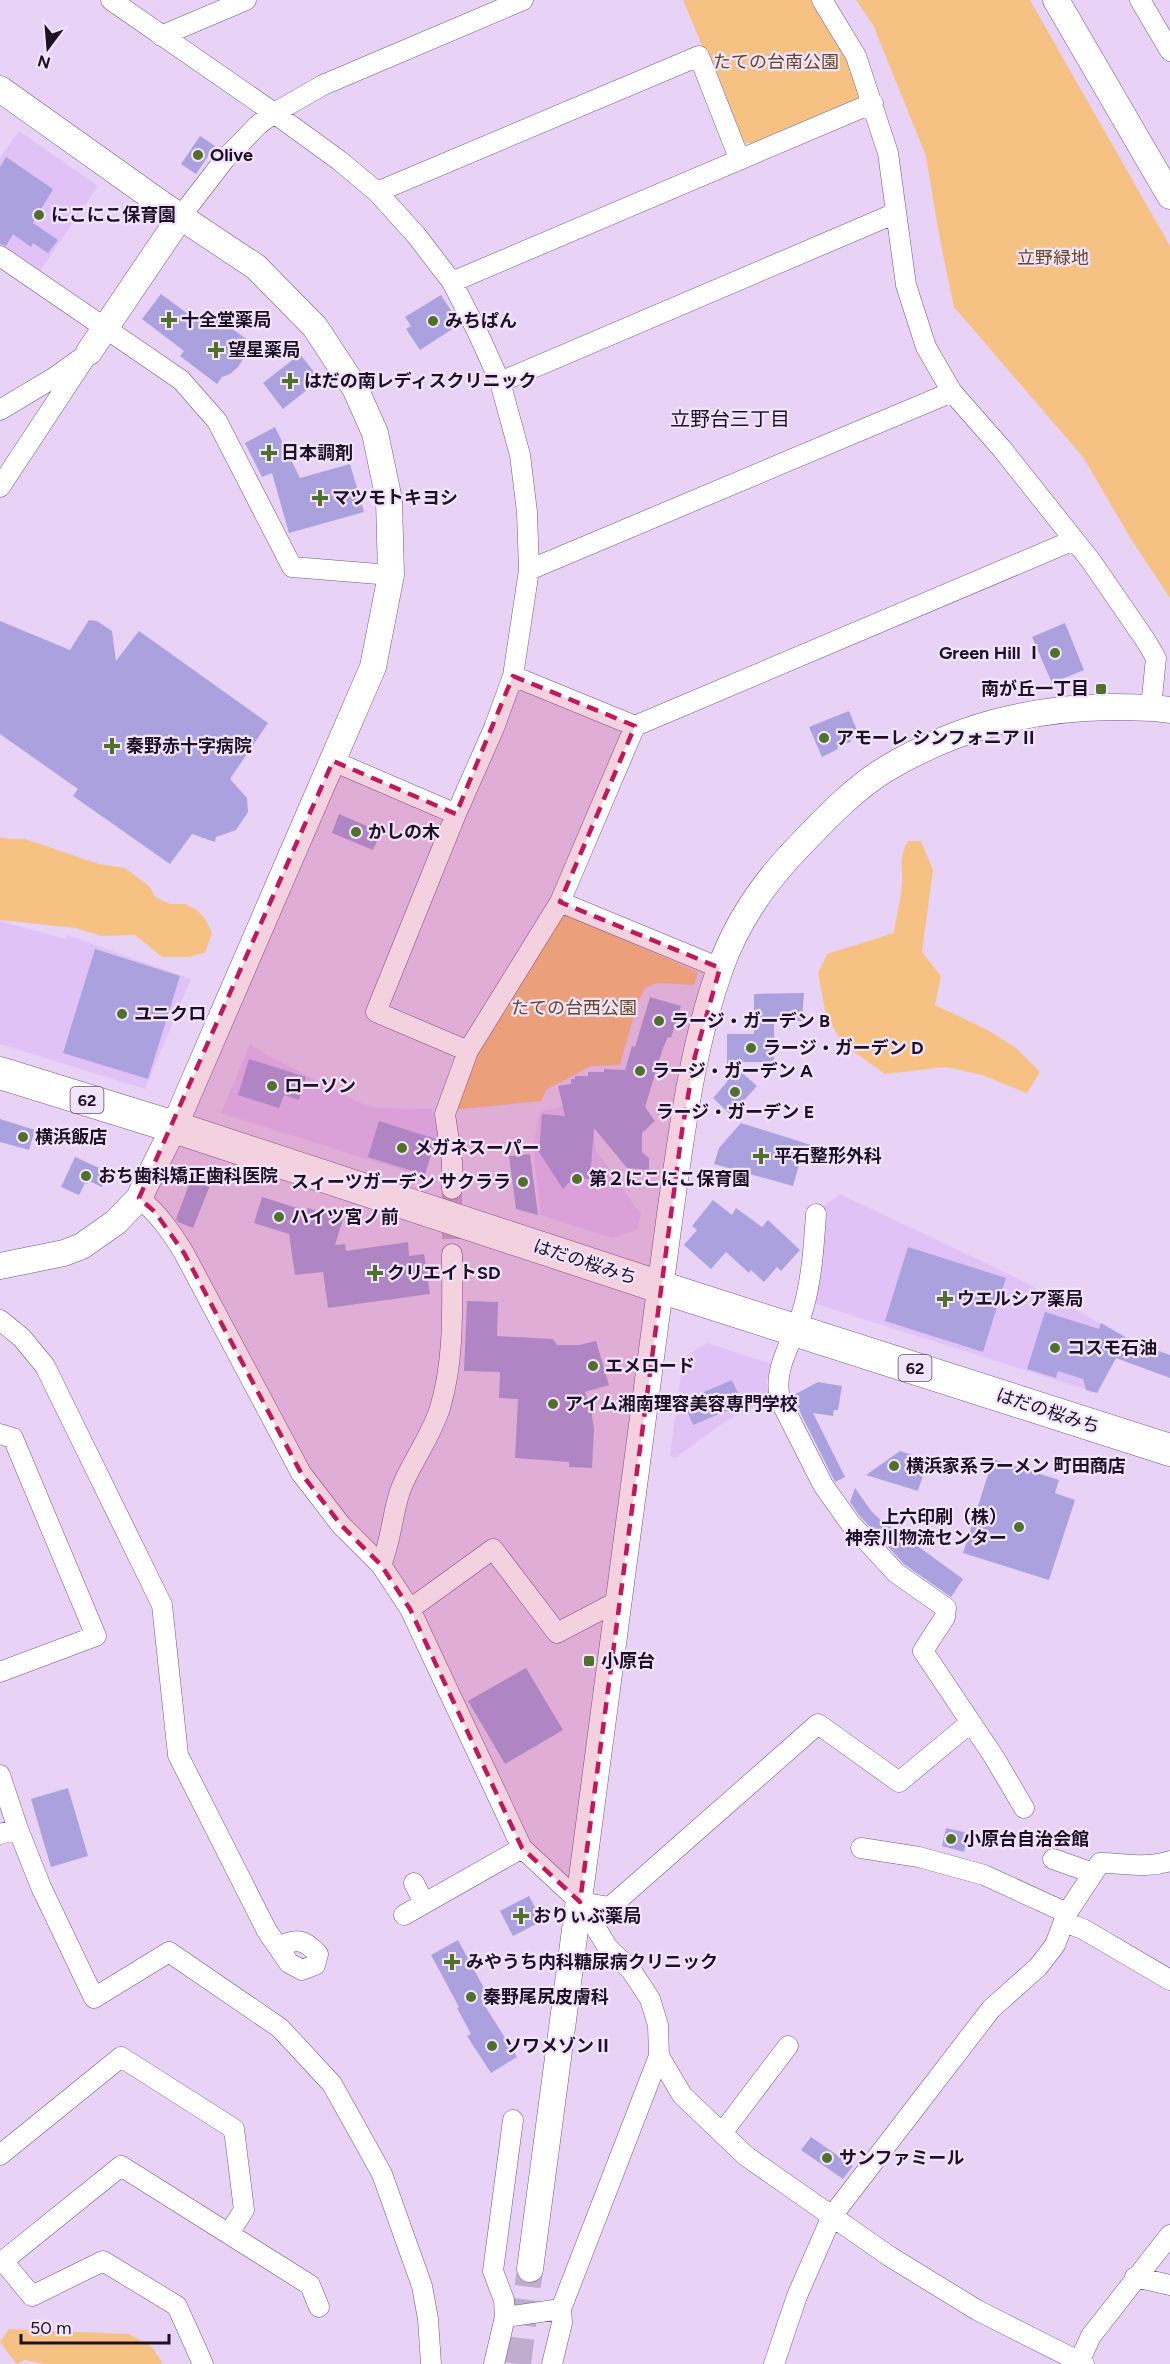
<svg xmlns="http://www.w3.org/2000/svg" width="1170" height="2364" viewBox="0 0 1170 2364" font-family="Figtree,'Noto Sans JP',sans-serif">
<rect width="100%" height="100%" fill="#e8d3f7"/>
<!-- built -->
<path fill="#e1c2f7" d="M19 131 98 186 40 271 0 244V158Z
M0 921 65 939 67 935 191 979 145 1089 0 1044Z
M250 1044 271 1057 360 1103 379 1108 432 1109 438 1130 424 1177 221 1113Z
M569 1104 599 1119 594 1135 596 1150 636 1208 641 1212 638 1229 612 1238 541 1215 533 1147 540 1112Z
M840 1194 1019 1279 1127 1338 1097 1393 813 1303 821 1208Z
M707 1343 772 1364 766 1381 769 1398 723 1423 675 1458 670 1456 683 1358Z"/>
<!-- green -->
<path fill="#f6c284" d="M683 0H811C822 18 859 75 860 93 860 97 858 99 856 102L754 143H746L741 139Z
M856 0H1030L1170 246V598L1131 539 1083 457 954 307 939 235 926 156 873 25Z
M0 837 7 839H25L99 864 125 868 150 887 155 897 170 904H185L197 910 206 920 212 933 205 953 188 957H162L135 935 101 936 76 928 0 920Z
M908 841H921L933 870 922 952 941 976 935 1005 988 1030 1016 1048 1040 1072 1027 1093 982 1075 946 1067 885 1074 843 1044 826 1015 818 973 827 954 894 933C896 917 901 900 902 884 903 864 898 860 908 841Z
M568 915 698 972 694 985 657 983 645 988 638 1002 620 1065 591 1066 546 1090 541 1101 452 1110 474 1055 560 918Z
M9 2329 129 2334 152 2347 163 2364H44L25 2360 17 2364 0 2342Z"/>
<!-- building -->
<path fill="#aaa1de" d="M200 136 215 146 196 174 181 164Z
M6 157 53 189 33 223 58 240 48 253 33 243 31 247 13 234 6 246 0 244V167Z
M161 294 203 325 211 313 253 344 238 367 230 374 222 377 217 384 180 356 184 351 142 319Z
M441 295 460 324 420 350 406 329 411 326 405 317Z
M300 354 314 372 315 380 312 386 283 409 263 383Z
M275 427 300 478 350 464 364 512 289 533 272 473 262 477 245 443Z
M89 620 97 621 112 631 116 661 139 631 268 723 230 779 247 798 248 812 236 830 216 837 215 842 192 834 170 864 73 796 78 789 0 734V621L70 650Z
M1065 623 1084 670 1052 683 1032 637Z
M849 711 859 735 850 739 851 742 837 747 838 749 822 757 809 727Z
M339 814 381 832 373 850 332 833Z
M95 949 180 976 148 1079 63 1053Z
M804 993 802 1021H774V1062H730L757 1086 731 1115 713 1098 727 1082V1034H754V994Z
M650 997 681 1006 671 1038 668 1037 663 1048 645 1107 655 1121 642 1133V1152L649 1158V1170L627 1168 594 1128 590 1179 573 1178 563 1189 539 1152 542 1114 565 1116 558 1086 571 1084V1079H575V1076H588V1072H604V1069L625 1070 632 1046 635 1047Z
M249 1059 306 1077 299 1100 284 1095 279 1108 238 1095Z
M0 1119 35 1130 29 1150 0 1142Z
M379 1121 436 1139 425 1175 368 1157Z
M741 1123 811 1145 799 1165 793 1186 714 1164 719 1148Z
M530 1154 538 1215 516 1209 509 1156Z
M75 1157 108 1172 102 1187 89 1181 87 1184 85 1183 79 1195 61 1187Z
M199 1175 213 1178 193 1228 178 1222 176 1219 190 1182Z
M262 1197 307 1211 308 1208 343 1219 335 1245 345 1244 346 1251 408 1242 409 1256 424 1254 430 1294 328 1308 323 1272 295 1275 289 1234 254 1223Z
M713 1200 732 1215 736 1208 762 1227 768 1220 800 1250 781 1271 777 1267 764 1282 751 1270 749 1273 726 1252 711 1269 684 1245 697 1230 692 1226Z
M908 1247 1006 1278 983 1352 885 1321Z
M467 1301 498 1302 497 1336 553 1339 557 1345H579L596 1341 609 1385 585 1392 591 1409 594 1429 592 1468 569 1467V1462L515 1458 518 1399 499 1398 500 1372 464 1371Z
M1045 1312 1099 1329 1101 1323 1134 1342 1170 1355V1378L1116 1358 1097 1393 1086 1390 1083 1379 1058 1371 1056 1378 1027 1369Z
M732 1380 743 1404 693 1425 683 1401Z
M818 1382 842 1386 838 1410H834L833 1416 813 1413 845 1477 835 1482 792 1396Z
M900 1451 928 1460 918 1491 866 1475Z
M993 1459 1059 1480 1055 1493 1075 1500 1049 1580 963 1553Z
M855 1488 872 1512 887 1526 888 1525 914 1548 916 1545 963 1579 951 1597 904 1564 859 1515 850 1502Z
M526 1668 563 1730 505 1764 468 1701Z
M68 1788 88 1856 51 1867 31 1799Z
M946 1828 968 1833 964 1852 942 1846Z
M529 1896 542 1921 513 1936 500 1911Z
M458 1940 492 2003 485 2006 517 2057 491 2073 467 2036 471 2034 457 2008 459 2007 431 1955Z
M811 2137 853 2166 843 2179 801 2150Z"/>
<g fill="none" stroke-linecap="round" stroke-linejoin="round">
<!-- minor-tunnel -->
<path stroke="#c0accd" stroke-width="20" stroke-dasharray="20 10" stroke-linecap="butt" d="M452 1189V1254"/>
<!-- tertiary-tunnel -->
<path stroke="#c0accd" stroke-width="26" stroke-dasharray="26 13" stroke-linecap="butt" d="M518 2364 530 2269"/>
<defs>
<path id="minor" d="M111 0 274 113 340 161 377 192 416 235 452 282 477 331 500 382 520 455 527 512 529 570 513 676 494 728 456 814 376 1012 468 1051
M822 0 856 56 888 153 906 285 926 347 952 392 1002 449 1091 561 1146 641 1156 658 1151 707
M1140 0 1170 51
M161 36 246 0
M377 192 699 56 739 158
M181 216 225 159 258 125 274 113 323 85 523 0
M0 256 181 380 217 421 292 567 391 575
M452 282 873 103
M500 382 896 213
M0 410 55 377 80 359
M0 487 89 352
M529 570 952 392
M513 676 635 726
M333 761 456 814
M560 902 720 968
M452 1189V1162L445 1114 468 1051 560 902 635 726 1074 540
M139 1198C159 1214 171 1232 184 1253L301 1473 341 1525 381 1565 410 1609 522 1848 580 1902 608 1948 631 1970 650 1999 658 2025 659 2056 682 2095 746 2156 889 2256 977 2310 1084 2364
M816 1214C814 1244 812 1276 804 1306 796 1337 770 1369 781 1402L823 1485 850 1523 896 1573 946 1608 945 1617 923 1651 994 1757 1024 1808
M0 1320 22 1338 45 1366 162 1605 178 1755 267 1931 289 1963 302 1970 315 1965 318 1954C303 1938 297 1939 278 1947
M0 1434 13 1438 96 1636 0 1672
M381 1565C391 1542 392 1515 400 1491 411 1462 431 1437 440 1408 455 1358 452 1305 452 1254
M410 1609 493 1549 557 1633 618 1601
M0 1775 18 1829 41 1887 94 1998 169 1952 280 2028 332 2084 382 2174 422 2286 428 2319 431 2364
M0 1834 18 1829
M861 1848 919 1857 984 1875 1067 1913
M1053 1859 1093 1873
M414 1883 424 1903
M580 1902 610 1907 818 1724 899 1782 970 1723
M404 1915 522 1848
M1064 1922 1083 1929 1170 1980
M722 2133 788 2046
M0 2155 121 2057 234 2129 244 2210 229 2233
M1135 2277 1170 2285
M505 2317 561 2309
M1079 2362 1091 2336 1170 2235
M203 2364 177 2306 103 2261 32 2296 3 2261 121 2166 310 2285 319 2307
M494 2364 505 2317 504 2300 493 2271 513 2120
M552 2364 562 2323 561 2309 659 2056
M774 2364 797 2296 832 2216 991 2009 1038 1967 1055 1945 1067 1913 1100 1863C1125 1863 1147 1869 1170 1861"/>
<path id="tertiary" d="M1056 0 1170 196
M0 89 163 205 256 267 315 327 355 388 375 433 389 500 391 575 373 667 174 1127 139 1198 116 1222 82 1246 64 1253 0 1266
M89 352 181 216
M530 2269 670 1214C682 1131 692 1047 720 969 737 920 768 877 804 841 829 815 855 788 886 769 957 727 1029 708 1111 707 1131 707 1150 707 1170 710"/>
<path id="primary" d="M0 1073 174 1127 660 1287 1170 1450"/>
</defs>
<!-- minor casing -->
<use href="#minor" stroke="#745589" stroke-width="21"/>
<!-- tertiary casing -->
<use href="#tertiary" stroke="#745589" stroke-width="27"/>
<!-- primary casing -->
<use href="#primary" stroke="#745589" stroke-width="33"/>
<!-- minor -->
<use href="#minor" stroke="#fff" stroke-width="20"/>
<!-- tertiary -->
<use href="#tertiary" stroke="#fff" stroke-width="26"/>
<!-- primary -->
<use href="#primary" stroke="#fff" stroke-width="32"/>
</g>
<!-- marked area -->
<path fill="#c2185b" fill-opacity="0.2" stroke="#c2185b" stroke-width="4.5" stroke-dasharray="12 8" stroke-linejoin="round" d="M513 676 635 726 560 902 720 968 695 1056 682 1131 580 1902 522 1848 410 1609 381 1565 341 1525 301 1473 184 1253 155 1212 139 1198 333 761 456 814Z"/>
<!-- markers -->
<g fill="#4f7129" stroke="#f1e4fc" stroke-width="2">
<circle cx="198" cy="155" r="6"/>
<circle cx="39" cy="215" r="6"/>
<path d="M166 311h6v6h6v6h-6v6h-6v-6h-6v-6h6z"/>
<circle cx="433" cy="321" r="6"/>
<path d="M213 341h6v6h6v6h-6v6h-6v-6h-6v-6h6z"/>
<path d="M287 372h6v6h6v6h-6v6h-6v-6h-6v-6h6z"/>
<path d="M266 444h6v6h6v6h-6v6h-6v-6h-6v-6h6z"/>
<path d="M317 489h6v6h6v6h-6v6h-6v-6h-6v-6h6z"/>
<circle cx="1055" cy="653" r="6"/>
<rect x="1095" y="683" width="12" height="12" rx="3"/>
<circle cx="824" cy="738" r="6"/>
<path d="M109 737h6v6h6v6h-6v6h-6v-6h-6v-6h6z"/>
<circle cx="356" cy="832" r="6"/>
<circle cx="122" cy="1014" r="6"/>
<circle cx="659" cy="1021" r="6"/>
<circle cx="751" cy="1048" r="6"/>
<circle cx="640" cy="1071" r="6"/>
<circle cx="272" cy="1086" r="6"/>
<circle cx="735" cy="1092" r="6"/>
<circle cx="23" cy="1137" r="6"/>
<circle cx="402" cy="1148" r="6"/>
<path d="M758 1147h6v6h6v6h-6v6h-6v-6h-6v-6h6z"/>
<circle cx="86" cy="1176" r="6"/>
<circle cx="577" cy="1179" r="6"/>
<circle cx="523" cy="1182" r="6"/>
<circle cx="279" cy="1217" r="6"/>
<path d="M372 1264h6v6h6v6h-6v6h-6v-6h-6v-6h6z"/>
<path d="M942 1290h6v6h6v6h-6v6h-6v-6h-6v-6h6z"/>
<circle cx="1055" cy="1348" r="6"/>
<circle cx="593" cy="1366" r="6"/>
<circle cx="553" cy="1404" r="6"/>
<circle cx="894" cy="1466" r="6"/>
<circle cx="1019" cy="1527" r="6"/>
<rect x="583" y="1655" width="12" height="12" rx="3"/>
<circle cx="951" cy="1839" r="6"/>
<path d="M518 1907h6v6h6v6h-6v6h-6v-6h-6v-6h6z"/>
<path d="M449 1953h6v6h6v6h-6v6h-6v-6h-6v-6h6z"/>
<circle cx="471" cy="1997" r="6"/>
<circle cx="492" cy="2046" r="6"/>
<circle cx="827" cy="2158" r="6"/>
</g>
<g text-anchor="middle" stroke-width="4.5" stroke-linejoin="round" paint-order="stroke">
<!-- shield labels -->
<g fill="#f1e4fc" stroke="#5d5066" stroke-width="1.5">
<rect x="70.5" y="1087" width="33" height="26" rx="4.5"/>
<rect x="898.5" y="1355" width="33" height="26" rx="4.5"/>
</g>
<g font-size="16" font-weight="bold" fill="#1e1126">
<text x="87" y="1106">62</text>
<text x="915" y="1374">62</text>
</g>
<!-- park labels -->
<g font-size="18" fill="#664822" stroke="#f1e4fc">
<text x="776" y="68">たての台南公園</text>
<text x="1053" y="264">立野緑地</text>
<text x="574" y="1014">たての台西公園</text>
</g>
<!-- poi labels -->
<g font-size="18" font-weight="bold" fill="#1e1126" stroke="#f1e4fc" text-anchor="start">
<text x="210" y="161">Olive</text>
<text x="51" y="221">にこにこ保育園</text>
<text x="181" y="326">十全堂薬局</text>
<text x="445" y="327">みちぱん</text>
<text x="228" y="356">望星薬局</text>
<text x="304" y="387">はだの南レディスクリニック</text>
<text x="281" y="459">日本調剤</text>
<text x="332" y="504">マツモトキヨシ</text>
<text x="1043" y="659" text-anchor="end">Green Hill Ⅰ</text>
<text x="1089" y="695" text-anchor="end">南が丘一丁目</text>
<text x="836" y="744">アモーレ シンフォニアⅡ</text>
<text x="126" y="752">秦野赤十字病院</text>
<text x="368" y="838">かしの木</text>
<text x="134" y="1020">ユニクロ</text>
<text x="671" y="1027">ラージ・ガーデン B</text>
<text x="763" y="1054">ラージ・ガーデン D</text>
<text x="652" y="1077">ラージ・ガーデン A</text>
<text x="284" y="1092">ローソン</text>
<text x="735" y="1118" text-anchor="middle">ラージ・ガーデン E</text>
<text x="35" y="1143">横浜飯店</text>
<text x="414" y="1154">メガネスーパー</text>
<text x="774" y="1162">平石整形外科</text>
<text x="98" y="1182">おち歯科矯正歯科医院</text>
<text x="589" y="1185">第２にこにこ保育園</text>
<text x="511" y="1188" text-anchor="end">スィーツガーデン サクララ</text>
<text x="291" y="1223">ハイツ宮ノ前</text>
<text x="387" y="1279">クリエイトSD</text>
<text x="957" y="1305">ウエルシア薬局</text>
<text x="1067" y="1354">コスモ石油</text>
<text x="605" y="1372">エメロード</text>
<text x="565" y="1410">アイム湘南理容美容専門学校</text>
<text x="906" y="1472">横浜家系ラーメン 町田商店</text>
<text x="1007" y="1523" text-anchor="end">上六印刷（株）<tspan x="1007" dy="21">神奈川物流センター</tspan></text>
<text x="601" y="1667">小原台</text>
<text x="963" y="1845">小原台自治会館</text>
<text x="533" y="1922">おりぃぶ薬局</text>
<text x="466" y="1968">みやうち内科糖尿病クリニック</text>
<text x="483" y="2003">秦野尾尻皮膚科</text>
<text x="504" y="2052">ソワメゾンⅡ</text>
<text x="839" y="2164">サンファミール</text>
</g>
<!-- street labels -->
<g font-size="18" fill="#1e1126" stroke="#f1e4fc">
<text transform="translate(585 1262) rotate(18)" y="6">はだの桜みち</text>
<text transform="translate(1048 1411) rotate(18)" y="6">はだの桜みち</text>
</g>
<!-- neighbourhood labels -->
<g font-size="20" fill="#1e1126" stroke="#f1e4fc">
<text x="730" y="426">立野台三丁目</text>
</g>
</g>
<!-- north arrow -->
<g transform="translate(48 48) rotate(196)" stroke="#f1e4fc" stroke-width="4.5" paint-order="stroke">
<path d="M0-4.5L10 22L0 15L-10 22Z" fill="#1e1126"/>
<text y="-9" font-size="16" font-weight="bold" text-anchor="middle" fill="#1e1126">N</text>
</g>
<!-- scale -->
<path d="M21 2334v9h148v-9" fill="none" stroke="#1e1126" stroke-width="3"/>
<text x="30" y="2334" font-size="18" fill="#1e1126" stroke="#f1e4fc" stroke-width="4.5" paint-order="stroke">50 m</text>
</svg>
